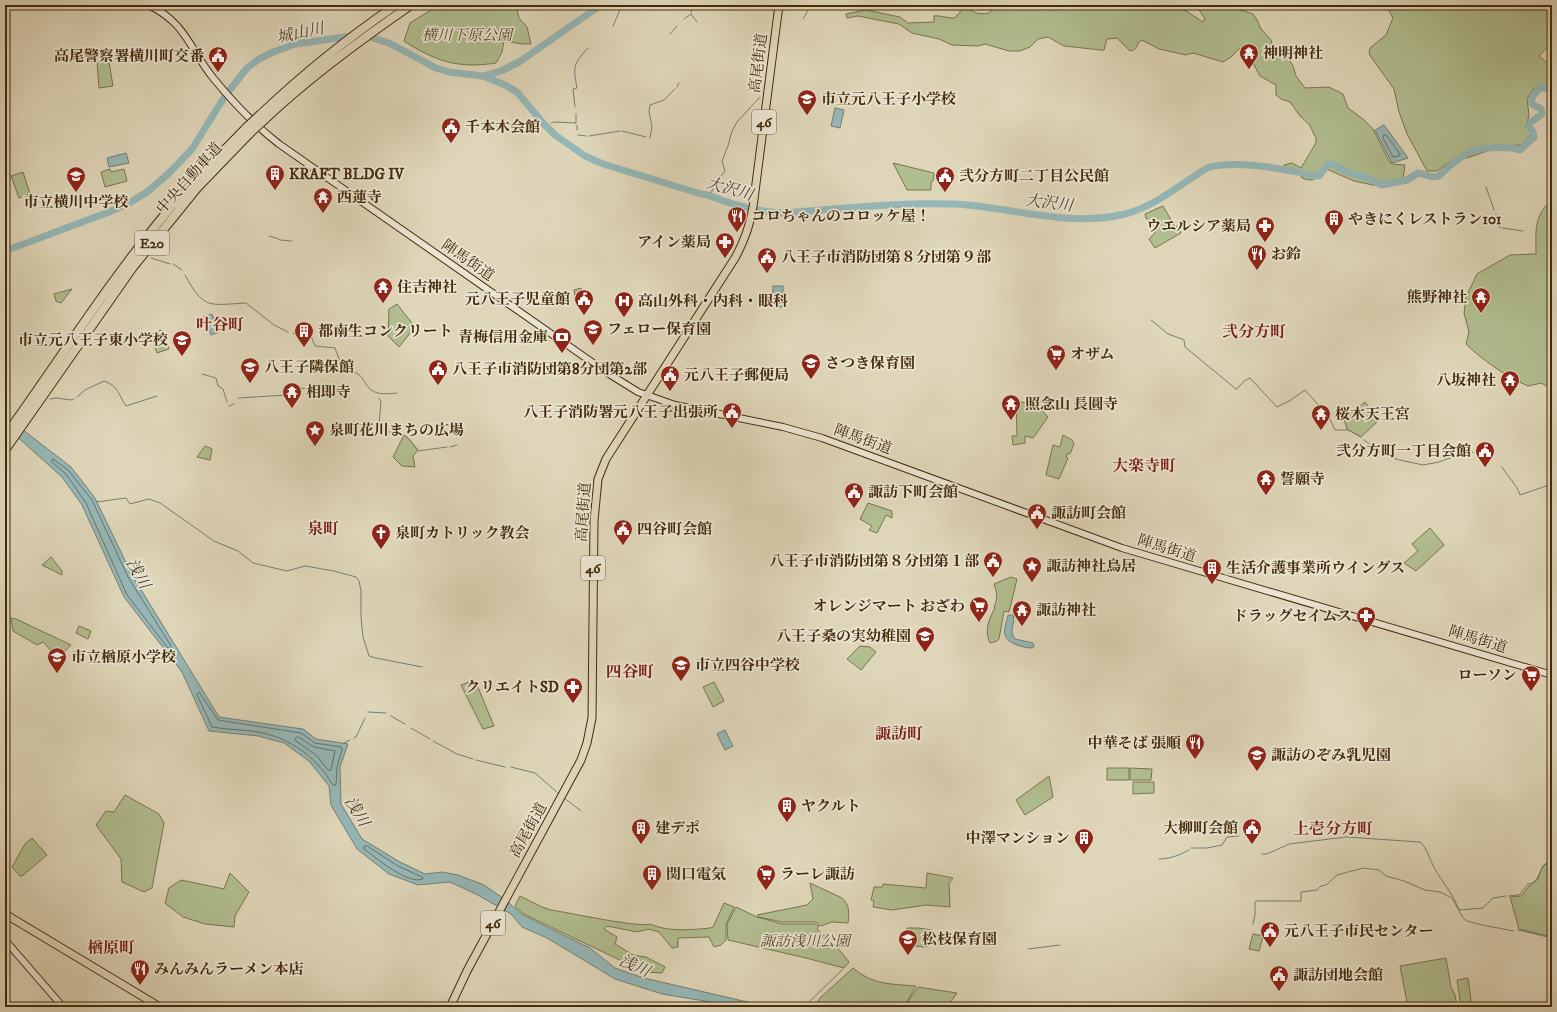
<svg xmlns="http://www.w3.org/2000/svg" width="1557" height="1012" viewBox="0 0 1557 1012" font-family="'IM FELL DW Pica','Noto Serif JP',serif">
<rect width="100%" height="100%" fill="#dfd6b9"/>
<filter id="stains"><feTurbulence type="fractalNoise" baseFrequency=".005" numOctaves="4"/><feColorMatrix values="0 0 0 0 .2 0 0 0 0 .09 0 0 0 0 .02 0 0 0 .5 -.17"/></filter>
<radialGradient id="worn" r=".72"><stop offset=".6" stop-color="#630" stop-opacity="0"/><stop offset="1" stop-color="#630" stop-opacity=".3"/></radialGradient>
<!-- green -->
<path fill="#b1be90" stroke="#7a744e" d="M439 5H516L519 18 527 27 531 44H523L504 41 502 52 496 63C458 69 435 61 404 41L410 23Z
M963 5C973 12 976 15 989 13L994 5H1172L1186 11 1203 22 1205 19 1198 8 1201 5H1217L1220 9 1231 7 1253 14 1257 20 1261 29 1271 40 1273 49 1286 55 1293 66 1296 76 1305 88 1329 87 1343 94 1348 108 1363 119 1373 129 1389 161 1392 164 1405 165 1403 179 1384 186 1373 185 1354 181 1324 168C1314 175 1318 184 1302 178L1299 173 1285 171 1284 165 1292 163 1301 168 1316 143V138L1309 124 1300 116 1290 102 1281 99 1276 95V85L1260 76 1246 50 1239 49 1231 57 1223 62 1193 53 1186 55 1159 49 1142 40 1138 43C1137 48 1135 50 1130 51L1117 38 1107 39 1104 50H1101L1064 46 1048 37 1038 39 1030 47 1020 51H1009L985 44 978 46 952 45 939 39 912 33 899 24 858 16 847 18 846 14 866 10 900 17 908 23 934 22V16C938 15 948 18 954 18L960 13V7Z
M1384 5H1552V42L1539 56 1551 66 1552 81 1547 87 1533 89 1527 99 1529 115 1526 127 1531 134 1522 145 1502 146 1467 158 1457 157 1437 171H1427L1407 134 1399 112 1394 89 1369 54 1370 48 1386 35 1393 18 1388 9Z
M97 62H109L113 86 99 88Z
M893 163 934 173 933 181 931 182V190H907Z
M110 169 111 172 124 169 127 181 105 187 101 172Z
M23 172 30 194 19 198 11 176Z
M1552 200V389L1541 383 1528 386C1504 375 1485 362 1466 344L1469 332 1464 313 1466 297 1477 274 1510 255 1536 254C1536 232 1533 216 1552 200Z
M1163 206 1175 227 1177 226 1181 233 1155 248 1149 239 1155 233 1146 218 1145 214Z
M581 288 585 304 577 305 574 290Z
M72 289 61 303 56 301 54 294Z
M397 304 415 327 399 347 388 336 389 309Z
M161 330 169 349 157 353 150 335Z
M1016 401 1037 405 1048 417 1033 438 1025 436V443L1013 445 1012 436H1017Z
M1365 402 1379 420 1361 437 1347 429 1344 419Z
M404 435 410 440 418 450 413 456 415 467 402 466 393 457Z
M1063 435 1072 440 1074 444 1070 454H1067L1066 457 1068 458 1059 479 1046 475 1053 445 1060 447Z
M205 446 212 449 210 460 197 457Z
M868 503 892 511V518L886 515 877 533 869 530 872 526 860 519Z
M1430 528 1444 545 1416 571 1404 563 1418 551 1412 544Z
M51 557 62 571V575L42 565Z
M1011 577 1017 579 1009 612 1004 611 999 639 997 641 990 643C984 632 989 618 995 608L994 607C998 599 997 592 994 584Z
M11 618 16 619 71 645 58 658 43 642 37 645 13 631Z
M79 626 91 631 88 639 76 633Z
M860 646 870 647 876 652 861 670 847 659Z
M475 680 494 726 483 729 461 685Z
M714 682 724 701 713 707 703 687Z
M1107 768H1129V780H1107Z
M1130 768 1152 769 1151 780H1130Z
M1049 776 1053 797 1025 815 1016 800Z
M1133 782H1154V793L1133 794Z
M125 795 159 814 164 823 152 888 144 892 122 882 121 859 96 825 106 811 114 812Z
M32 838 47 855 22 876H20L12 867 25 844Z
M1552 860V937L1519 929 1510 897 1521 896 1529 886 1537 879 1543 866Z
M230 873 249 892 235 916 234 927 205 924 183 917 165 903 169 888 181 880 224 889Z
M927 873 953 878 949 883 950 907 926 905 892 910 873 907 874 901 871 900 874 887H882L883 884 926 888Z
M810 883 842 898C850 905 849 913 848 923L832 922 821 926 816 922H782L759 917 757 915 807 905 813 899Z
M520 896 542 907 551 910C566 912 639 928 650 924 668 932 690 930 710 928L713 927 724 903 734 907 726 924V940L721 945 714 947 709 937 678 938V947L672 948 659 932 649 929 637 932 607 926 604 929 617 937 615 944 633 955 646 957 665 967 662 973 646 972 630 965 524 914 515 906Z
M736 907 757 917 782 924H815L819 926 817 929 837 947 849 962 844 968 806 958 728 940 727 924Z
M907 928H918L932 930 928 946 924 947 905 945Z
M1253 934 1263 936 1259 951 1249 949Z
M1446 958 1451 987 1455 995 1457 1007H1408L1400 966Z
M853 968C873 985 892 984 916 986L908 1000 907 1007H823L818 1001 820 998Z
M1468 978 1472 1007H1461L1457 980Z
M918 987 957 993 947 1007H908L909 1000Z"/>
<!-- water -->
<path fill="#95b7b7" stroke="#757f72" d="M835 108 844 110 840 128 831 126Z
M1384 125 1408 158 1392 163 1375 130Z
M126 153 129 163 109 167 107 158Z
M773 286H783V307H772Z
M212 314 219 332 211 335 203 317Z
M5 416 71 467 95 498 132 575 219 717 303 729 316 739 348 744 340 767 341 804 362 839 400 862 425 874 442 872 458 875 484 885 503 898 523 915 590 948 615 968 644 978 769 1007H724L711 1002 662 994 615 979 547 938 522 927 511 914 476 894 450 882 418 885 389 874 357 849 331 805 329 786 309 761 284 743 258 736 209 731 182 672 124 597 82 505 62 477 22 441 5 429Z
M1008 615H1013C1016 624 1008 630 1015 639L1033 643 1034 646 1033 648C1027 648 1023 647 1017 645 1000 638 1004 631 1008 615Z
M725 730 733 746 725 750 717 734Z"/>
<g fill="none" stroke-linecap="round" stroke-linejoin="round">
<!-- shore -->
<path stroke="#6c7161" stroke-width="1" d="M1384 135 1387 136 1400 154 1399 156 1393 157 1383 138Z
M53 459 68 470 92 500 128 577 171 646V648H168L127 595 86 503 66 474 52 462Z
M199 692 218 720 301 733 315 743 341 747 342 749 337 767 336 785H333C316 757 291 738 258 732 243 729 227 730 212 727L197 695Z
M297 737 300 738 314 747 335 751 331 770H328L316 755 296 741 295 739Z
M367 846 398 866 422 877 423 879C408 885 376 858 364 849V847Z"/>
<!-- stream -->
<path stroke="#757f72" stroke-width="1" d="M691 13 692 8
M684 19 691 14 697 22
M803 19 811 5
M613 26 622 5
M670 34 677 26
M677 87 679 83
M575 107 573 89 577 88C573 66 573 65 588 48
M551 123 555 122 576 123V114
M577 125V130
M545 126 547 124
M622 131 646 137
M578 135 586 136
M589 136 620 131
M650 138 652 126 649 112 650 105 664 100 675 89
M1486 187 1494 210
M710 197 714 185 725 171 722 161 728 146 732 131 737 122 760 97
M919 204V206
M1496 214 1500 228
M1502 228 1523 231
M269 236 279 239 280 240 292 241
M151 258 170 264
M173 264 182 270
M185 275C204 310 209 305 246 303L274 325 288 332
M1151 320 1168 334 1182 339 1184 340 1185 347 1236 389H1237L1244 381 1250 378 1277 407 1291 400 1305 390 1329 417 1335 430H1348L1361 437
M293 333 300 337 311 336 315 346 335 348 343 370C348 371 354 371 358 374 362 377 364 381 366 384 373 396 385 394 397 393
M202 374 216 378 218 386 223 389 227 402
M311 389H325
M77 397 85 390 104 381C118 385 119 396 126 406L157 396
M379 398 381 401 379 425 386 431 401 435
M50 399 56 398 72 400 74 399
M238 399 239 398 287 395 289 389 300 388 308 389
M229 406 234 404
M404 435 410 440 418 451 447 447
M1364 440 1379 451 1399 460
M450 447 457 445
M1400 460 1423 465 1439 462 1458 455 1473 452
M1502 467C1508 477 1517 485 1520 495L1552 484
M96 502 126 498 130 504 149 499 160 503 214 541 238 551 253 563 287 571 305 566 334 571 356 577 359 581 361 591V617L363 637 369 656 376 658 422 667
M368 712 386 713
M391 716 405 724
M411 728 430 739
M354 738 356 737 365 718
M433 741 457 754 473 759
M344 743 350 740
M476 760 505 767
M511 767 535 773 558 793
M564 798 581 811
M1191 848H1207L1222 845 1227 837 1239 836
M1262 854H1267L1289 844 1346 837 1420 842C1426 847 1428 855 1431 861 1438 878 1453 892 1459 910
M1159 859C1170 859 1180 855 1189 850
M1509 896 1519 895 1528 884C1542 882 1537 874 1544 865 1546 863 1549 861 1552 860
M1459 910 1483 908 1493 898 1506 896
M1253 924 1255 915V902L1256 901H1301V892L1317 890 1321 886 1326 885 1337 875 1363 868 1379 870 1386 876 1404 881 1425 890 1440 892 1452 898 1463 918 1467 921 1482 925 1514 931
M1518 930 1552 938
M1028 949 1060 945
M804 1007 843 969
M1075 1007V1005"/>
<!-- river -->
<path stroke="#95b7b7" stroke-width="7" d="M483 76 503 84 517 92 544 124 555 135 585 156 603 164 701 194C709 194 719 200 727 202 746 208 763 212 782 213 839 209 897 202 954 204 1012 207 1067 228 1125 214 1157 206 1181 183 1209 167 1238 161 1270 167 1298 172 1305 173 1311 176 1319 176L1327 165 1332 164 1347 172 1365 177 1382 185 1407 180 1418 173C1426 174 1430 179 1439 176 1446 169 1459 158 1468 153 1480 147 1507 146 1520 150L1534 137 1533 132 1529 126 1531 122 1542 114 1541 109 1532 104C1530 96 1536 92 1541 87L1552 90
M5 251 109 212 131 202 147 192 168 174 192 149 225 96 247 68 259 59 273 52 295 44 359 35 370 37 389 43 436 68 449 72 483 76 501 71 519 62 601 5"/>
<defs>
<path id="secondary" d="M148 5C186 22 190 50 214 79 232 101 257 127 279 144L606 372 638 392 675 405 783 427 822 438 1122 548 1552 675
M5 940 63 1007"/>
<path id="primary" d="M5 914 160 1007
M450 1007 467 971 581 760 587 743 592 718 594 521 598 479 606 459 735 258C744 242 750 225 753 207L779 5"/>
<path id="highway" d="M261 114C303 74 348 38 396 5
M265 119C310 77 360 40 411 5
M5 436C59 361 108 283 167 212 191 183 219 156 246 128
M5 450 133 267 197 188 250 133"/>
</defs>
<!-- secondary casing -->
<use href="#secondary" stroke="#442b0b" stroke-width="8"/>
<!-- primary casing -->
<use href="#primary" stroke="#442b0b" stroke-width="9"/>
<!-- highway casing -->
<use href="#highway" stroke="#442b0b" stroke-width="10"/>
<!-- secondary -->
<use href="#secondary" stroke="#eae4d2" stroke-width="6"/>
<!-- primary -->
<use href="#primary" stroke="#dfd6b9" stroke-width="7"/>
<!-- highway -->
<use href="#highway" stroke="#dfd6b9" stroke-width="8"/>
<defs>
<path id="highway-bridge" d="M246 128 261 114
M250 133 265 119"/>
</defs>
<!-- highway-bridge casing -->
<use href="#highway-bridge" stroke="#442b0b" stroke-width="10" stroke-linecap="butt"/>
<!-- highway-bridge -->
<use href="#highway-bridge" stroke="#dfd6b9" stroke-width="8"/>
</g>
<!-- icons -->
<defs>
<symbol id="temple-pin" viewBox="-11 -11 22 30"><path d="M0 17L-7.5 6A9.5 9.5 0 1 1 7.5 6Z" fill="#8f2418" stroke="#eae4d2"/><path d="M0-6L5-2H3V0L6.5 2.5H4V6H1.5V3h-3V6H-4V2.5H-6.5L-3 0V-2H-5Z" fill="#fff"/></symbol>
<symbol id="civic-pin" viewBox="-11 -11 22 30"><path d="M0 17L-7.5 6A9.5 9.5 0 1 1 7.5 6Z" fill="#8f2418" stroke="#eae4d2"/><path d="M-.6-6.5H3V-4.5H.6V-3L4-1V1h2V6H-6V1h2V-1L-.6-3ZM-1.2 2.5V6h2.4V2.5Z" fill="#fff"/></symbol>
<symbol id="school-pin" viewBox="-11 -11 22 30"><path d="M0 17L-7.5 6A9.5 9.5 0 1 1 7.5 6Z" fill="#8f2418" stroke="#eae4d2"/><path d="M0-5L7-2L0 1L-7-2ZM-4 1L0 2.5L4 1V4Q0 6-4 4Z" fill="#fff"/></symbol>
<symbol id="building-pin" viewBox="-11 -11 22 30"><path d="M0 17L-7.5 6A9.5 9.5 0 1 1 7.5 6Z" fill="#8f2418" stroke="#eae4d2"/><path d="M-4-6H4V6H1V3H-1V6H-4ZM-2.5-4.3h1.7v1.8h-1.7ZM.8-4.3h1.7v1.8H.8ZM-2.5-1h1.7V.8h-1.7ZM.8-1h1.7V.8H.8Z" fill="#fff"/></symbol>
<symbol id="restaurant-pin" viewBox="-11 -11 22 30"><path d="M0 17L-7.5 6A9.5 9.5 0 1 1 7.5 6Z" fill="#8f2418" stroke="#eae4d2"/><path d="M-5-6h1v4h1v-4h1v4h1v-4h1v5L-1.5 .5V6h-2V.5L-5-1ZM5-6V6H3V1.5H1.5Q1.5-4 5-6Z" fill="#fff"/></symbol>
<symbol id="pharmacy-pin" viewBox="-11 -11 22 30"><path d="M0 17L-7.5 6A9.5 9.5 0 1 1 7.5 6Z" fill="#8f2418" stroke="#eae4d2"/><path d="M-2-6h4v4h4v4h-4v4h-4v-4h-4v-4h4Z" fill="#fff"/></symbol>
<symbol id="hospital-pin" viewBox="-11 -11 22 30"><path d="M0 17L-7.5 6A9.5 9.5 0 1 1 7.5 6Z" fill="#8f2418" stroke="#eae4d2"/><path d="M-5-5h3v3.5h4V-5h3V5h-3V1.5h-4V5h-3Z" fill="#fff"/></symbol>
<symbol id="bank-pin" viewBox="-11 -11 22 30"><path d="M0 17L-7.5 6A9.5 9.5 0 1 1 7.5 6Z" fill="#8f2418" stroke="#eae4d2"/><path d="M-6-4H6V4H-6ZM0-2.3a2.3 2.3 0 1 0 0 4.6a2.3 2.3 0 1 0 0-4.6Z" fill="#fff"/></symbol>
<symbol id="supermarket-pin" viewBox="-11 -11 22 30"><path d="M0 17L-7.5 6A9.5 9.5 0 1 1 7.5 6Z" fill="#8f2418" stroke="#eae4d2"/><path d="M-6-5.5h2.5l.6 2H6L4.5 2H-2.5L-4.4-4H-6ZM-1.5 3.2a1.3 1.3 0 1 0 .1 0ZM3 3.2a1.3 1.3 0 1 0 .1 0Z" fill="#fff"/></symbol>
<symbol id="sight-pin" viewBox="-11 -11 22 30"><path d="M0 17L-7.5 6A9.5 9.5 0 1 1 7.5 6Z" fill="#8f2418" stroke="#eae4d2"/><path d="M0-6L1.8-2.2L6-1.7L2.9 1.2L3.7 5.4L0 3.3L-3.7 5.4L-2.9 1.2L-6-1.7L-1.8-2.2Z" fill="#fff"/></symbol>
<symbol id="church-pin" viewBox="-11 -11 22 30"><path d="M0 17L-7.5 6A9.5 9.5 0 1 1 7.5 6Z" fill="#8f2418" stroke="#eae4d2"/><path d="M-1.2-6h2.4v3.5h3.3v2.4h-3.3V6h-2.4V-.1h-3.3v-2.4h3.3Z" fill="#fff"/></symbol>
</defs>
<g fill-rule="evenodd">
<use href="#temple-pin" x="1238" y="42" width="22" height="30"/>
<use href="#civic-pin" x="207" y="45" width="22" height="30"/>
<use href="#school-pin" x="796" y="88" width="22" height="30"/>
<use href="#civic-pin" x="440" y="116" width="22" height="30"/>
<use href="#building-pin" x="264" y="163" width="22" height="30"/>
<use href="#school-pin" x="65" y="165" width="22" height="30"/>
<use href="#civic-pin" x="934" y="165" width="22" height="30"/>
<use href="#temple-pin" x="312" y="186" width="22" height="30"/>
<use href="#restaurant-pin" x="726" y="205" width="22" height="30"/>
<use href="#building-pin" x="1323" y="208" width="22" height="30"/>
<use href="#pharmacy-pin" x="1254" y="215" width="22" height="30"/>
<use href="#pharmacy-pin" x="714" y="231" width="22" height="30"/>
<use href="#restaurant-pin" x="1246" y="243" width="22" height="30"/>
<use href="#civic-pin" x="756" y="246" width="22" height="30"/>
<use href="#temple-pin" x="372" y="276" width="22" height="30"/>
<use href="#temple-pin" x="1470" y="286" width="22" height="30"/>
<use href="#civic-pin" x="573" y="288" width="22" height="30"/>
<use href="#hospital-pin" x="613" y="290" width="22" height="30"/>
<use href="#school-pin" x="582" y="318" width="22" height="30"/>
<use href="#building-pin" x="293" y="320" width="22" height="30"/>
<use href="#bank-pin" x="551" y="326" width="22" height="30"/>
<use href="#school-pin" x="171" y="329" width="22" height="30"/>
<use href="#supermarket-pin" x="1045" y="343" width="22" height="30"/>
<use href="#school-pin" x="800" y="352" width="22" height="30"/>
<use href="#school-pin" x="239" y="356" width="22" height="30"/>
<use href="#civic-pin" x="427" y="358" width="22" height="30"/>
<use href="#civic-pin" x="659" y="364" width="22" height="30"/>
<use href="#temple-pin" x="1499" y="369" width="22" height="30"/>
<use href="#temple-pin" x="281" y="381" width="22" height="30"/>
<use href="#temple-pin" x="1000" y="393" width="22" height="30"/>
<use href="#civic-pin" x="721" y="401" width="22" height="30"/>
<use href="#temple-pin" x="1310" y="403" width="22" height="30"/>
<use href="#sight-pin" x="304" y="419" width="22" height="30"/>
<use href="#civic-pin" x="1474" y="440" width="22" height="30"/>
<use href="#temple-pin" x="1255" y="468" width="22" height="30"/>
<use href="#civic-pin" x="843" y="481" width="22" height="30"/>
<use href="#civic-pin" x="1026" y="502" width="22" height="30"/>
<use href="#civic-pin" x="612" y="518" width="22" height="30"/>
<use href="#church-pin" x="370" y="522" width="22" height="30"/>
<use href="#civic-pin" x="982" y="550" width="22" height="30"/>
<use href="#sight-pin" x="1021" y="555" width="22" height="30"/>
<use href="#building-pin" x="1201" y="557" width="22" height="30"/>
<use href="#supermarket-pin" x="968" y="595" width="22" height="30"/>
<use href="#temple-pin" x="1011" y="599" width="22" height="30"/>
<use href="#pharmacy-pin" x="1355" y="605" width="22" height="30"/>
<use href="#school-pin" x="914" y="625" width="22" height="30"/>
<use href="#school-pin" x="46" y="646" width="22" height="30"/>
<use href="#school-pin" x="670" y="654" width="22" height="30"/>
<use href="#supermarket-pin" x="1520" y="664" width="22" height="30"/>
<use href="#pharmacy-pin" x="562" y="676" width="22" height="30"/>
<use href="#restaurant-pin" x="1184" y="732" width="22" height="30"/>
<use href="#school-pin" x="1246" y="744" width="22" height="30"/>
<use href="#building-pin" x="776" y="795" width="22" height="30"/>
<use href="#building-pin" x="630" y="817" width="22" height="30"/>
<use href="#civic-pin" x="1241" y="817" width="22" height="30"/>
<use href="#building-pin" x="1073" y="827" width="22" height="30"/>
<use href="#building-pin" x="641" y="863" width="22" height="30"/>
<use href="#supermarket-pin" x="755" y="863" width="22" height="30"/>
<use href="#civic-pin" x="1259" y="920" width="22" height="30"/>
<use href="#school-pin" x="897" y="928" width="22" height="30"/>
<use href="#restaurant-pin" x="129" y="958" width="22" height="30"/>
<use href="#civic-pin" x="1268" y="964" width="22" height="30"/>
</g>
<g text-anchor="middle" stroke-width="3.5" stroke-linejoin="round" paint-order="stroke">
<!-- shield labels -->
<g fill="#eae4d2" stroke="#766247" stroke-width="1">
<rect x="752" y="110" width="24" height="24" rx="3"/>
<rect x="135" y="231" width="34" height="24" rx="3"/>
<rect x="581" y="556" width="24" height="24" rx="3"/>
<rect x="481" y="911" width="24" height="24" rx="3"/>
</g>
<g font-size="14" font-weight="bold" fill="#442b0b">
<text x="764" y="127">46</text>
<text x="152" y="248">E20</text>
<text x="593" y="573">46</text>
<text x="493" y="928">46</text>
</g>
<!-- park labels -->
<g font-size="15" font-style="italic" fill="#5a4826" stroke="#eae4d2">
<text x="467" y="40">横川下原公園</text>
<text x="805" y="946">諏訪浅川公園</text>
</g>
<!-- poi labels -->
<g font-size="15" font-weight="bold" fill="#442b0b" stroke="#eae4d2" text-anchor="start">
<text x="1263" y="58">神明神社</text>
<text x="204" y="61" text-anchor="end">高尾警察署横川町交番</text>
<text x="821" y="104">市立元八王子小学校</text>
<text x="465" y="132">千本木会館</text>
<text x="289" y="179">KRAFT BLDG IV</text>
<text x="959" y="181">弐分方町二丁目公民館</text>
<text x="337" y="202">西蓮寺</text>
<text x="76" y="207" text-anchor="middle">市立横川中学校</text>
<text x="751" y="221">コロちゃんのコロッケ屋！</text>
<text x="1348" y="224">やきにくレストラン101</text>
<text x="1251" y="231" text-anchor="end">ウエルシア薬局</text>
<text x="711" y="247" text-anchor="end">アイン薬局</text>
<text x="1271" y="259">お鈴</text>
<text x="781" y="262">八王子市消防団第８分団第９部</text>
<text x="397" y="292">住吉神社</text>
<text x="1467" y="302" text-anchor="end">熊野神社</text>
<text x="570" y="304" text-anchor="end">元八王子児童館</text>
<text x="638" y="306">高山外科・内科・眼科</text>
<text x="607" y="334">フェロー保育園</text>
<text x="318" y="336">都南生コンクリート</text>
<text x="548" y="342" text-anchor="end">青梅信用金庫</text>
<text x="168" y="345" text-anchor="end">市立元八王子東小学校</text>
<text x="1070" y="359">オザム</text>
<text x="825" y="368">さつき保育園</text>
<text x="264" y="372">八王子隣保館</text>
<text x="452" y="374">八王子市消防団第8分団第2部</text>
<text x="684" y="380">元八王子郵便局</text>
<text x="1496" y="385" text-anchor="end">八坂神社</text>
<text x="306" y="397">相即寺</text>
<text x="1025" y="409">照念山 長圓寺</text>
<text x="718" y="417" text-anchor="end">八王子消防署元八王子出張所</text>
<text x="1335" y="419">桜木天王宮</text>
<text x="329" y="435">泉町花川まちの広場</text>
<text x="1471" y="456" text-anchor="end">弐分方町一丁目会館</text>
<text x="1280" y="484">誓願寺</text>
<text x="868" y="497">諏訪下町会館</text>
<text x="1051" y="518">諏訪町会館</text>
<text x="637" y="534">四谷町会館</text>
<text x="395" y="538">泉町カトリック教会</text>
<text x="979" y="566" text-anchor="end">八王子市消防団第８分団第１部</text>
<text x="1046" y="571">諏訪神社鳥居</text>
<text x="1226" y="573">生活介護事業所ウイングス</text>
<text x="965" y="611" text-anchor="end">オレンジマート おざわ</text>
<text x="1036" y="615">諏訪神社</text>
<text x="1352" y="621" text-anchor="end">ドラッグセイムス</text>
<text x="911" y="641" text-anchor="end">八王子桑の実幼稚園</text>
<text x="71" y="662">市立楢原小学校</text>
<text x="695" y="670">市立四谷中学校</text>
<text x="1517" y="680" text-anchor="end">ローソン</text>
<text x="559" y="692" text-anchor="end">クリエイトSD</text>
<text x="1181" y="748" text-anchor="end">中華そば 張順</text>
<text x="1271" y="760">諏訪のぞみ乳児園</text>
<text x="801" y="811">ヤクルト</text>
<text x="655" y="833">建デポ</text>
<text x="1238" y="833" text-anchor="end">大柳町会館</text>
<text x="1070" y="843" text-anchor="end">中澤マンション</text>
<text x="666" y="879">関口電気</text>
<text x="780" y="879">ラーレ諏訪</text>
<text x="1284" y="936">元八王子市民センター</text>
<text x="922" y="944">松枝保育園</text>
<text x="154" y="974">みんみんラーメン本店</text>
<text x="1293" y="980">諏訪団地会館</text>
</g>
<!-- street labels -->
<g font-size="15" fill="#442b0b" stroke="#eae4d2">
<text transform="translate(758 63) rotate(-83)" y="5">高尾街道</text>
<text transform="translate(189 178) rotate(-48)" y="5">中央自動車道</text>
<text transform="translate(468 260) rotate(35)" y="5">陣馬街道</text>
<text transform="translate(863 439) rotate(20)" y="5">陣馬街道</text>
<text transform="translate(583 512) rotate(-86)" y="5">高尾街道</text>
<text transform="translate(1167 548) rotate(17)" y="5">陣馬街道</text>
<text transform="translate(1478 639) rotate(17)" y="5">陣馬街道</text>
<text transform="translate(528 830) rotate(-61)" y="5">高尾街道</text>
</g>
<!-- water labels -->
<g font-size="16" font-style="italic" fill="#54472d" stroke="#eae4d2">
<text transform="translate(300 32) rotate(-12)" y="6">城山川</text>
<text transform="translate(730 188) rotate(16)" y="6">大沢川</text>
<text transform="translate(1049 202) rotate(7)" y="6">大沢川</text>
<text transform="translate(139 573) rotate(61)" y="6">浅川</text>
<text transform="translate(358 811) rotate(59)" y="6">浅川</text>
<text transform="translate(635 965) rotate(24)" y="6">浅川</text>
</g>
<!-- neighbourhood labels -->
<g font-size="16" font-weight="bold" fill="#7a1f14" stroke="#eae4d2">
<text x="220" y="330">叶谷町</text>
<text x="1254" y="337">弐分方町</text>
<text x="1144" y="471">大楽寺町</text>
<text x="323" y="534">泉町</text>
<text x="630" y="677">四谷町</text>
<text x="899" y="739">諏訪町</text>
<text x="1333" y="834">上壱分方町</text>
<text x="111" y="953">楢原町</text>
</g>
</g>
<!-- margin -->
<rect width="1557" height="1012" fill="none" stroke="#dfd6b9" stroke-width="20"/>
<rect x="6" y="6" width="1545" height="1000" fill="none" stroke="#442b0b" stroke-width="2"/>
<rect x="10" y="10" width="1537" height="992" fill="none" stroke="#442b0b"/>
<rect width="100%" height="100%" filter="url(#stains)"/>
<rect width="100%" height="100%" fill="url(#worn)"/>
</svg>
